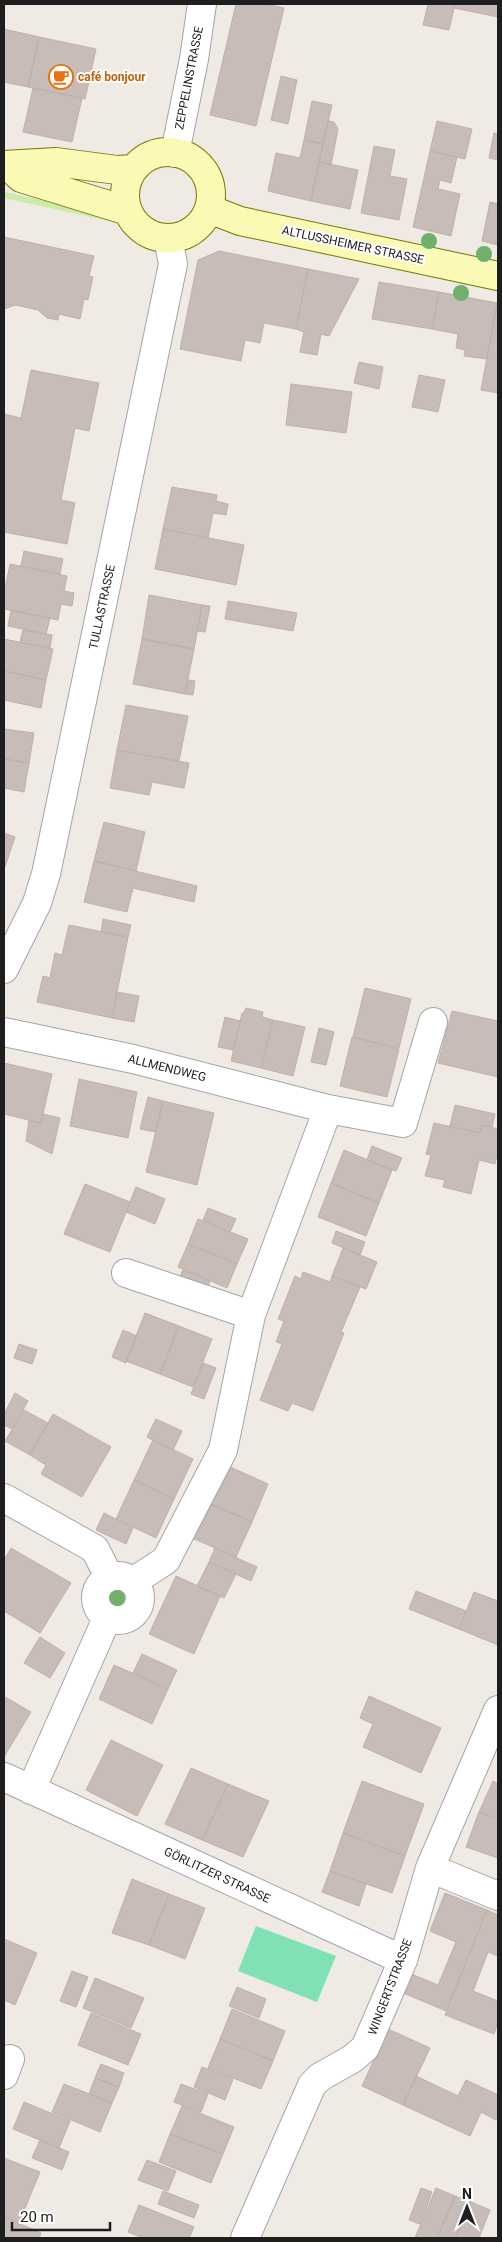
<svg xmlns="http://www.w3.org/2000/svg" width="502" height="2242" viewBox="0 0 502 2242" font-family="Roboto,sans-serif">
<rect width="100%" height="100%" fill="#efeae3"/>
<!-- grass -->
<path fill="#cdeba8" d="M4 192 113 215 128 225 4 198Z"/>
<!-- pitch -->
<path fill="#7fe1b4" d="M256 1926 336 1956 317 2002 238 1971Z"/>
<!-- building -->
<path fill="#c7bcb7" stroke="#c1b0a5" d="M236 4H265L284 8 256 126 210 115Z
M428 4H455L449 30 423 25Z
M455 4H498V17L454 8Z
M4 29 39 37 28 87 4 82Z
M39 37 96 49 85 99 28 87Z
M281 76 297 80 288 124 271 120Z
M33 88 82 98 72 142 23 132Z
M312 101 332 105 323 144 304 140Z
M328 121 334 122 338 129 331 165 319 162Z
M437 121 472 129 465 159 430 151Z
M494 133 498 134V160L489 158Z
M304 140 323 144 311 201 268 191 276 153 300 158Z
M374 146 395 150 390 176 407 179 399 220 361 213Z
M430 151 457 157 451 183 440 180 438 189 460 194 451 236 413 227Z
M319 162 358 170 350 209 311 201Z
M490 202 498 204V245L482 241Z
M4 237 94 256 89 276 93 277 88 300 84 299 80 319 59 314 58 320 47 318 38 310 15 305 4 309Z
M219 251 308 269 296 329 264 323 260 343 245 340 241 361 180 349 198 260Z
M308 269 359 279 329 336 321 334 317 355 300 352 304 332 296 329Z
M379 282 439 292 432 329 372 319Z
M439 292 497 303 487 359 464 356 465 350 456 348 458 334 432 329Z
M497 303H498V393L481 390Z
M359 362 383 367 379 389 354 383Z
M31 370 99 383 89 431 75 428 61 500 75 503 67 544 4 532V414L21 418Z
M419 375 445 380 438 412 412 407Z
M291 384 352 392 346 433 286 425Z
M172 487 217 495 216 501 228 504 226 515 213 513 208 538 163 529Z
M163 529 244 545 236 585 155 569Z
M24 551 63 559 60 574 21 566Z
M10 564 67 576 64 591 74 593 72 606 61 604 58 620 4 609V594Z
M149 595 202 605 194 649 142 639Z
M228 601 297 613 293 631 225 619Z
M202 605 210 606 205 632 197 631Z
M11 610 50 618 46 634 8 626Z
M23 630 52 635 50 648 20 642Z
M4 639 53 649 46 680 4 671Z
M142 639 194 649 185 694 133 684Z
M4 671 46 680 41 708 4 700Z
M188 680 195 681 193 695 185 694Z
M126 705 188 716 179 761 117 750Z
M4 729 34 733 29 763 4 759Z
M117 750 189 763 184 788 152 782 149 795 110 788Z
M4 759 29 763 24 792 4 788Z
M104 822 145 832 136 871 94 861Z
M4 833 15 837 5 867 4 866Z
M94 861 197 886 194 902 133 888 127 912 84 902Z
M103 919 131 925 128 937 101 932Z
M69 925 128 937 112 1018 37 1002 43 976 50 978 55 953 62 955Z
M365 988 411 999 399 1048 353 1037Z
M117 992 139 996 134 1022 112 1018Z
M246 1008 263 1012 262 1017 273 1020 261 1068 231 1061 242 1013H244Z
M452 1011 498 1021V1077L438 1063Z
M225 1017 240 1021 233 1050 218 1047Z
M273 1020 305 1027 293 1076 261 1068Z
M319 1028 334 1032 326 1065 311 1062Z
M352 1037 399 1049 387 1097 340 1086Z
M4 1063 52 1074 41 1123 4 1114Z
M79 1079 137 1092 128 1138 70 1126Z
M148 1097 163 1101 156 1132 140 1129Z
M163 1101 214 1113 197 1185 146 1172Z
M455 1105 495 1114 492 1127 482 1125 480 1133 450 1126Z
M43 1114 60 1118 52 1154 26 1141 29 1120 41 1123Z
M434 1123 480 1133 482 1125 498 1129V1150L495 1164 479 1160 471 1194 443 1187 445 1180 425 1176 431 1155 426 1154Z
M372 1146 402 1158 396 1171 367 1160Z
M344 1150 392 1170 379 1203 331 1183Z
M331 1183 379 1203 366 1236 318 1217Z
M85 1184 130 1202 110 1252 64 1234Z
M136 1187 165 1199 155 1224 126 1212Z
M208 1208 236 1219 230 1232 203 1220Z
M198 1219 248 1239 237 1264 188 1244Z
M336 1231 365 1242 360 1255 332 1243Z
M188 1244 237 1264 227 1288 178 1267Z
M343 1248 377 1262 366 1289 332 1276Z
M183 1269 210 1281 205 1295 178 1283Z
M303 1272 330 1282 332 1276 360 1287 341 1332 344 1333 313 1411 292 1403 288 1411 260 1400 282 1344 276 1342 284 1321 278 1319 295 1276 301 1279Z
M145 1313 179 1326 160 1374 126 1361Z
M179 1326 212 1339 193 1387 160 1374Z
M123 1330 137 1336 126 1363 112 1357Z
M19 1344 37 1350 32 1364 14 1358Z
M203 1363 216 1368 204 1399 191 1394Z
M15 1393 28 1401 12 1429 4 1425V1414Z
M24 1410 48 1423 30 1455 5 1441Z
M53 1414 111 1447 82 1497 41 1474 46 1465 30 1455Z
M156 1419 182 1431 173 1450 147 1437Z
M153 1440 193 1459 174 1499 134 1480Z
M226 1465 268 1484 252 1522 208 1503Z
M134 1480 174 1499 156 1538 116 1519Z
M208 1503 252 1522 236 1557 192 1538Z
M104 1513 133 1528 126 1544 96 1530Z
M11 1548 71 1583 40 1633 4 1611V1560Z
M215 1548 257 1567 251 1581 209 1562Z
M209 1562 236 1574 224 1598 197 1586Z
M176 1576 220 1596 194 1654 149 1634Z
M416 1591 466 1611 459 1629 409 1609Z
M474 1592 498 1601V1645L459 1629Z
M40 1637 65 1653 50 1678 24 1663Z
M142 1654 177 1670 168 1689 133 1673Z
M114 1665 168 1689 152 1724 99 1699Z
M369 1696 441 1728 421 1773 363 1747 373 1724 360 1718Z
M5 1697 31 1712 4 1757V1698Z
M111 1740 163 1765 137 1816 86 1790Z
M191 1768 228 1784 202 1840 165 1824Z
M362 1781 424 1804 405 1856 343 1833Z
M493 1781 498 1784V1819L479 1812Z
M228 1784 269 1801 243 1857 202 1840Z
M479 1812 498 1819V1858L466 1847Z
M343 1833 405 1856 392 1893 330 1871Z
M330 1871 366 1884 359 1906 322 1892Z
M132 1879 169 1894 149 1945 112 1933Z
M445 1893 487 1910 446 2011 401 1992 409 1973 438 1985 456 1942 430 1931Z
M169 1894 205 1908 185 1959 149 1945Z
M487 1910 498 1915V1956L488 1952 473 1991 498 2001V2022L494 2034 445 2015Z
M4 1939 37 1953 15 2005 4 2000Z
M72 1971 88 1977 76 2007 60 2001Z
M95 1978 144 1998 131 2028 83 2008Z
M237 1987 266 1999 259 2018 229 2006Z
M232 2009 285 2031 273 2061 220 2039Z
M91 2013 141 2034 128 2065 78 2045Z
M388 2029 430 2048 403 2105 362 2086Z
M220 2039 273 2061 261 2089 208 2068Z
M101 2064 124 2073 119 2087 95 2078Z
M202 2067 233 2079 225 2100 194 2087Z
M416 2076 458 2096 466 2080 498 2095V2114L496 2120 481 2112 470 2136 403 2105Z
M95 2078 119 2087 112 2103 89 2094Z
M64 2084 112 2103 100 2132 52 2112Z
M181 2084 208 2094 201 2112 174 2102Z
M24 2102 70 2121 59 2148 13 2129Z
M182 2106 234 2127 223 2154 170 2134Z
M170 2134 223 2154 211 2183 159 2162Z
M40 2140 69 2152 62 2170 32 2158Z
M4 2158 40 2172 19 2223 4 2217Z
M147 2160 176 2171 168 2191 138 2180Z
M421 2188 432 2192 420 2224 409 2220Z
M436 2188 455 2196 437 2238H415Z
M163 2191 199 2205 194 2218 158 2204Z
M455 2196 471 2202 456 2238H437Z
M471 2202 490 2210 479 2238H456Z
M139 2205 194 2227 189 2238H143L128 2232Z
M4 2217 41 2233 39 2238H4Z"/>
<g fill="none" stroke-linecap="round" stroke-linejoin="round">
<defs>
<path id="street" d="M175 153 194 59 202 4
M4 969 37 903 46 874 173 264 168 238
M4 1032 133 1059 328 1109 403 1123 433 1022
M126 1273 251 1315
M4 1498 95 1549 109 1577
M96 1598a22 22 0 1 1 44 0a22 22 0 1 1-44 0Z
M134 1581 166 1560 223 1450 251 1315 328 1109
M4 1777 403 1960
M31 1790 107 1618
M430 1868 498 1896
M4 2075 10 2059
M245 2238 312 2085 320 2077 352 2059 365 2048 403 1960 430 1868 498 1710"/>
<path id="secondary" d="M125 195a43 43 0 1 1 86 0a43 43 0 1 1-86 0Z
M4 165 56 162 117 170 134 169
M8 166 21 178 128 211
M209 209 240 221 498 276"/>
</defs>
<!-- street casing -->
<use href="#street" stroke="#a5a5a5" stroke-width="30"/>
<!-- secondary casing -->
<use href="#secondary" stroke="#737802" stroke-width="30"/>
<!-- street -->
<use href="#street" stroke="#fff" stroke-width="28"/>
<!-- secondary -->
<use href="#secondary" stroke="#fbfab5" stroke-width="28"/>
</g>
<!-- trees -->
<g fill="#70af6c">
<circle cx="429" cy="241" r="8"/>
<circle cx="484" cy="254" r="8"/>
<circle cx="461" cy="293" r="8"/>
<circle cx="117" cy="1598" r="8"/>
</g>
<!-- icons -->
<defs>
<symbol id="cafe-ring" viewBox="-11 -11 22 22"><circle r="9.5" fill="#fff" stroke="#e8710a" stroke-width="1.5"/><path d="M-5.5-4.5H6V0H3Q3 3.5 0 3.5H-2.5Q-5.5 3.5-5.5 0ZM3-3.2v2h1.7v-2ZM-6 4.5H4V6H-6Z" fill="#e8710a"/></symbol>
</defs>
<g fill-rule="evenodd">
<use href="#cafe-ring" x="47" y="63" width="28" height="28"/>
</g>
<g text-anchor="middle" stroke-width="4" stroke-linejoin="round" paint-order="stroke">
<!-- food labels -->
<g font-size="12" font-weight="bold" fill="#c56008" stroke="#fff" text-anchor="start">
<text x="78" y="81">café bonjour</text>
</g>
<!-- street labels -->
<g font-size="12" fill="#1e1e1e" stroke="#fff">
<text transform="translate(189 78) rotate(-79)" y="4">ZEPPELINSTRASSE</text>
<text transform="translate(353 245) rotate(12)" y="4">ALTLUSSHEIMER STRASSE</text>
<text transform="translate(102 607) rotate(-78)" y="4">TULLASTRASSE</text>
<text transform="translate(167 1068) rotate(14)" y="4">ALLMENDWEG</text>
<text transform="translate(217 1875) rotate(25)" y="4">GÖRLITZER STRASSE</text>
<text transform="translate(390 1987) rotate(-69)" y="4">WINGERTSTRASSE</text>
</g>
</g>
<!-- border -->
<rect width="502" height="2242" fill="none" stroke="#1e1e1e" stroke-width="10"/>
<!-- north arrow -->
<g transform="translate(467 2207)" stroke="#ffffff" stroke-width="4" paint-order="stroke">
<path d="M0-4L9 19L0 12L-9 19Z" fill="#1e1e1e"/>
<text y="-8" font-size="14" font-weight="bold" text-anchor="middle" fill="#1e1e1e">N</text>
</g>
<!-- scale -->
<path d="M12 2222v8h98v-8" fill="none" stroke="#1e1e1e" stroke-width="2.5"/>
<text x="20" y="2222" font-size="15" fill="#1e1e1e" stroke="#ffffff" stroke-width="4" paint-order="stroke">20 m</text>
</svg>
